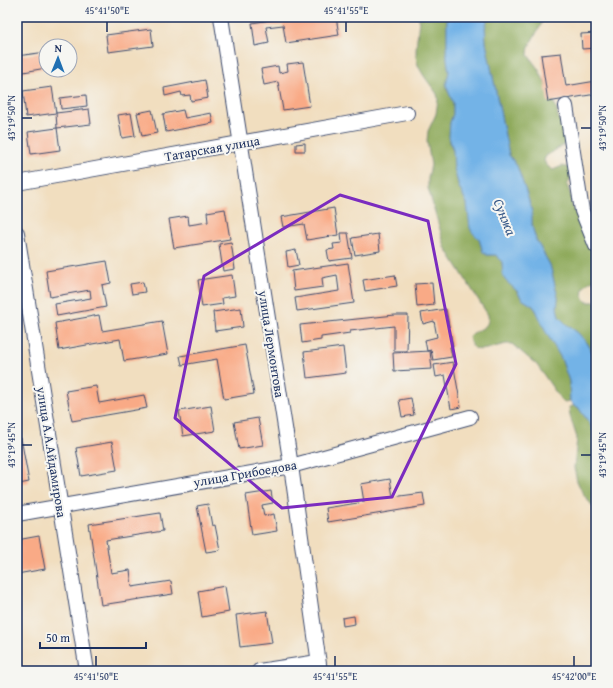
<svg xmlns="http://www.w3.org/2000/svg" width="613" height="688" viewBox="0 0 613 688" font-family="'Gentium Book Plus',serif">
<rect width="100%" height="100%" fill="#f6f6f2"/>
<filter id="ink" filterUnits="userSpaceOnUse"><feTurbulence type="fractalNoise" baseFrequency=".025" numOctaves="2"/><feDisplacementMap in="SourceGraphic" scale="8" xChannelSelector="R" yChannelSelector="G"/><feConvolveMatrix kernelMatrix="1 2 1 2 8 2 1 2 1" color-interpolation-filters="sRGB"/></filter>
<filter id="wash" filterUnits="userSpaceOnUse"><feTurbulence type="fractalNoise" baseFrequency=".012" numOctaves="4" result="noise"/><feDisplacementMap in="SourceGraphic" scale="16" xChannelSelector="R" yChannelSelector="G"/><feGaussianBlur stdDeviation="0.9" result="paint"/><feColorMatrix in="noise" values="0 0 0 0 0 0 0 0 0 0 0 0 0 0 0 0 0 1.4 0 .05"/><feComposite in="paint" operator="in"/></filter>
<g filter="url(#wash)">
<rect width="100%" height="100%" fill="#f1debf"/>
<!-- forest -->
<path fill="#8faa5c" stroke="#556c5d" d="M419 17H447V58L449 72 447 81V90L452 98 453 103V114L450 123V142L454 154V168L459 187 467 203 472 232 479 239 483 252 487 255H496L502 262 503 271 522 299 533 306 541 318 561 358 569 381 570 401 565 402 561 400 537 365 512 344C497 342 472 362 469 337 477 327 490 331 488 315L445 247 428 188V178L431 165 427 141 428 131 436 114 438 99 437 94C431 85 422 75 418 65 413 54 419 29 419 17Z
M488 17H543C541 32 528 39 528 55L539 70 556 107 559 120 570 132 565 144 546 156 544 160 546 165 553 170 562 166 571 168 572 177 567 185 572 198V207C580 212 594 250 596 260 597 266 596 273 596 279 585 283 577 292 587 302H596V369L592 352 588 344 578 333 566 324 559 317 557 308 558 298 550 265 536 240 532 226 531 207 528 198 517 166 509 155 486 43 485 28Z
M574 406 578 407 590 424 596 437V520L595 509 583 494 577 481 574 468 577 438 570 416 569 407Z"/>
<!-- water -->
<path fill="#73b3e7" stroke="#4771a2" d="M447 17H488L485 28 486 43 509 155 517 166 528 198 532 212V226L536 240 550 265 558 298 557 308 559 317 566 324 578 333 588 344 592 352 596 369V437L590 424 578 407 574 406 570 401 569 381 561 358 547 334 536 310 533 306 522 299 517 291 505 280 503 276 502 262 496 255H487L483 252 479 239 472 232 470 228 467 203 459 187 454 168 453 150 449 137 450 123 453 114V103L446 85 449 72 447 58Z"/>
<g id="blocks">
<!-- building -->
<path fill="#f9aa86" d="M290 17H336L339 35 286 43 283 25 266 27 269 43 255 46 252 23Z
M151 29 153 46 108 52 106 35Z
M596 33V48L582 49 581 34Z
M46 52V68L18 73 17 56Z
M561 53 566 86 596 81V94L548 102 541 55Z
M303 62 310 106 283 110 278 82 264 85 261 69 278 66 279 73 288 71 287 64Z
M205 80 208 98 191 101 190 95 182 96 181 92 165 96 164 88Z
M52 87 56 113 26 117 23 91Z
M86 95 87 106 61 109 60 98Z
M89 109 91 124 57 128 56 113Z
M152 110 157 133 142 136 137 113Z
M183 110 185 118 211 113 213 123 166 132 163 114Z
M131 113 135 136 122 138 118 115Z
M57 128 60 150 31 154 28 132Z
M305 143V151H296V144Z
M334 208 338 235 307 240 304 224 283 227 281 217Z
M225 209 230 239 174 248 169 219 188 216 189 225 208 222 207 212Z
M341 233H348L352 258 329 261 327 250 334 249 333 244 342 243Z
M378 234 380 251 355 255 352 238Z
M231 242 235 269 223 271 219 244Z
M296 250 299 265 288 267 286 252Z
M107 261 111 283 102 285 106 307 57 316 55 304 91 298 90 290 50 297 46 271Z
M348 263 354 303 297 311 295 298 339 291 337 275 322 278 323 287 294 291 292 271Z
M232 275 235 296 222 298 223 304 202 307 198 280Z
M395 275 397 286 365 291 363 280Z
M143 282 145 292 132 294 130 284Z
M432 283 434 305 417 307 415 284Z
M241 308 243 327 215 331 213 312Z
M446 309 453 346 450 347 452 357 433 360 431 350 427 351 425 340 437 337 434 321 423 324 421 313Z
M99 315 102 331 162 321 168 354 124 361 120 339 59 350 55 323Z
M395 315H408L407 351H394V326L350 331V333L321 337V340L302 343 300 325Z
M245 345 254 394 224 399 217 359 182 365 180 356Z
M343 347 346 373 307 378 304 352Z
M430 351 432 369 394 371 393 353Z
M453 362 461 407 451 409 445 375 436 377 434 365Z
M96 386 99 403 144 395 147 408 72 421 66 391Z
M411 398 414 415 402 417 399 400Z
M211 406 215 431 183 436 179 411Z
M258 418 263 445 239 449 234 422Z
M21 438 29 482 19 484 17 475V439Z
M112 442 117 470 81 476 76 448Z
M390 479 393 497 423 493 425 506 328 522 326 508 364 502 361 484Z
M271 491 273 503 262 505 264 516 274 514 277 531 252 535 246 495Z
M208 504 212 526 215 525 220 550 206 552 197 506Z
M160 513 163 531 106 540 111 573 130 570 132 587 171 581 173 594 101 605 89 524Z
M39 536 45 569 17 574V561H20L19 555H17V540Z
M225 586 229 612 202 617 198 591Z
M267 611 272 643 240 647 236 615Z
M354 616 355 624 343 626 342 618Z"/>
</g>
</g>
<g filter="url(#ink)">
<use href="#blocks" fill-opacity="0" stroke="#3b496d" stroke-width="1"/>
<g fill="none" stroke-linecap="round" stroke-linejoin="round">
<defs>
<path id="minor" d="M221 17 291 466 320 671
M566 106 582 211 596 246
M17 183 407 113
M17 233 87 671
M17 514 291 466 470 417
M259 671 318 662"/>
</defs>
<!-- minor casing -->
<use href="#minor" stroke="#3b496d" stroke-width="16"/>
<!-- minor -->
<use href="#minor" stroke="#fff" stroke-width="14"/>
</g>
</g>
<!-- marked area -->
<path fill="none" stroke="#7b2cbf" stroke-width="3" stroke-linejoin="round" d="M340 195 428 221 456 364 392 497 282 508 175 418 204 276Z"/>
<!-- ticks -->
<path fill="none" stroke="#1b2f5e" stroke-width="1.5" d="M107 32V22M346 32V22M22 118H32M581 128H591M22 445H32M581 455H591M96 666V656M335 666V656M574 666V656"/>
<g text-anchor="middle" stroke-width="4" stroke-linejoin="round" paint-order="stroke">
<!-- street labels -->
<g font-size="13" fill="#1b2f5e" stroke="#f6f6f2">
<text transform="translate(212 148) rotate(-10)" y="5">Татарская улица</text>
<text transform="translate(272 344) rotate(81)" y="5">улица Лермонтова</text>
<text transform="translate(52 452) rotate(81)" y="5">улица А.А.Айдамирова</text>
<text transform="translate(245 473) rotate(-10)" y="5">улица Грибоедова</text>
</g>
<!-- water labels -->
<g font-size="14" font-style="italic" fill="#355787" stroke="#f6f6f2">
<text transform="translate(505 217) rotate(68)" y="5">Сунжа</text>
</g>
</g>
<!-- margin -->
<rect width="613" height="688" fill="none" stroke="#f6f6f2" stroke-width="44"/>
<!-- north arrow -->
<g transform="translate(58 58) rotate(1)"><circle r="19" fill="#f6f6f2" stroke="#9ea6b7"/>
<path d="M0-3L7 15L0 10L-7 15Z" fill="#1f6fb2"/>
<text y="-6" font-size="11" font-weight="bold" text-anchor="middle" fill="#1b2f5e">N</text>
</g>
<!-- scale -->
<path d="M40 642v6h106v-6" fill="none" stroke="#1b2f5e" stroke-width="2"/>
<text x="46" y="642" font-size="12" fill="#1b2f5e" stroke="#f6f6f2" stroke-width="3" paint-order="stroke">50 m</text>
<rect x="22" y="22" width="569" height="644" fill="none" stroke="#1b2f5e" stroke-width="1.5"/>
<g font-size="10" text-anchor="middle" fill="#1b2f5e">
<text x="107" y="14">45°41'50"E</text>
<text x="346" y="14">45°41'55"E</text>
<text transform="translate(11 118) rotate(-90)" y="4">43°19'50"N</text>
<text transform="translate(602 128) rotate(-90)" y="4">43°19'50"N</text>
<text transform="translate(11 445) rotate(-90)" y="4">43°19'45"N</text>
<text transform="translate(602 455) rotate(-90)" y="4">43°19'45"N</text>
<text x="96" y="680">45°41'50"E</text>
<text x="335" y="680">45°41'55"E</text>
<text x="574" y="680">45°42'00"E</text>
</g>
</svg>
